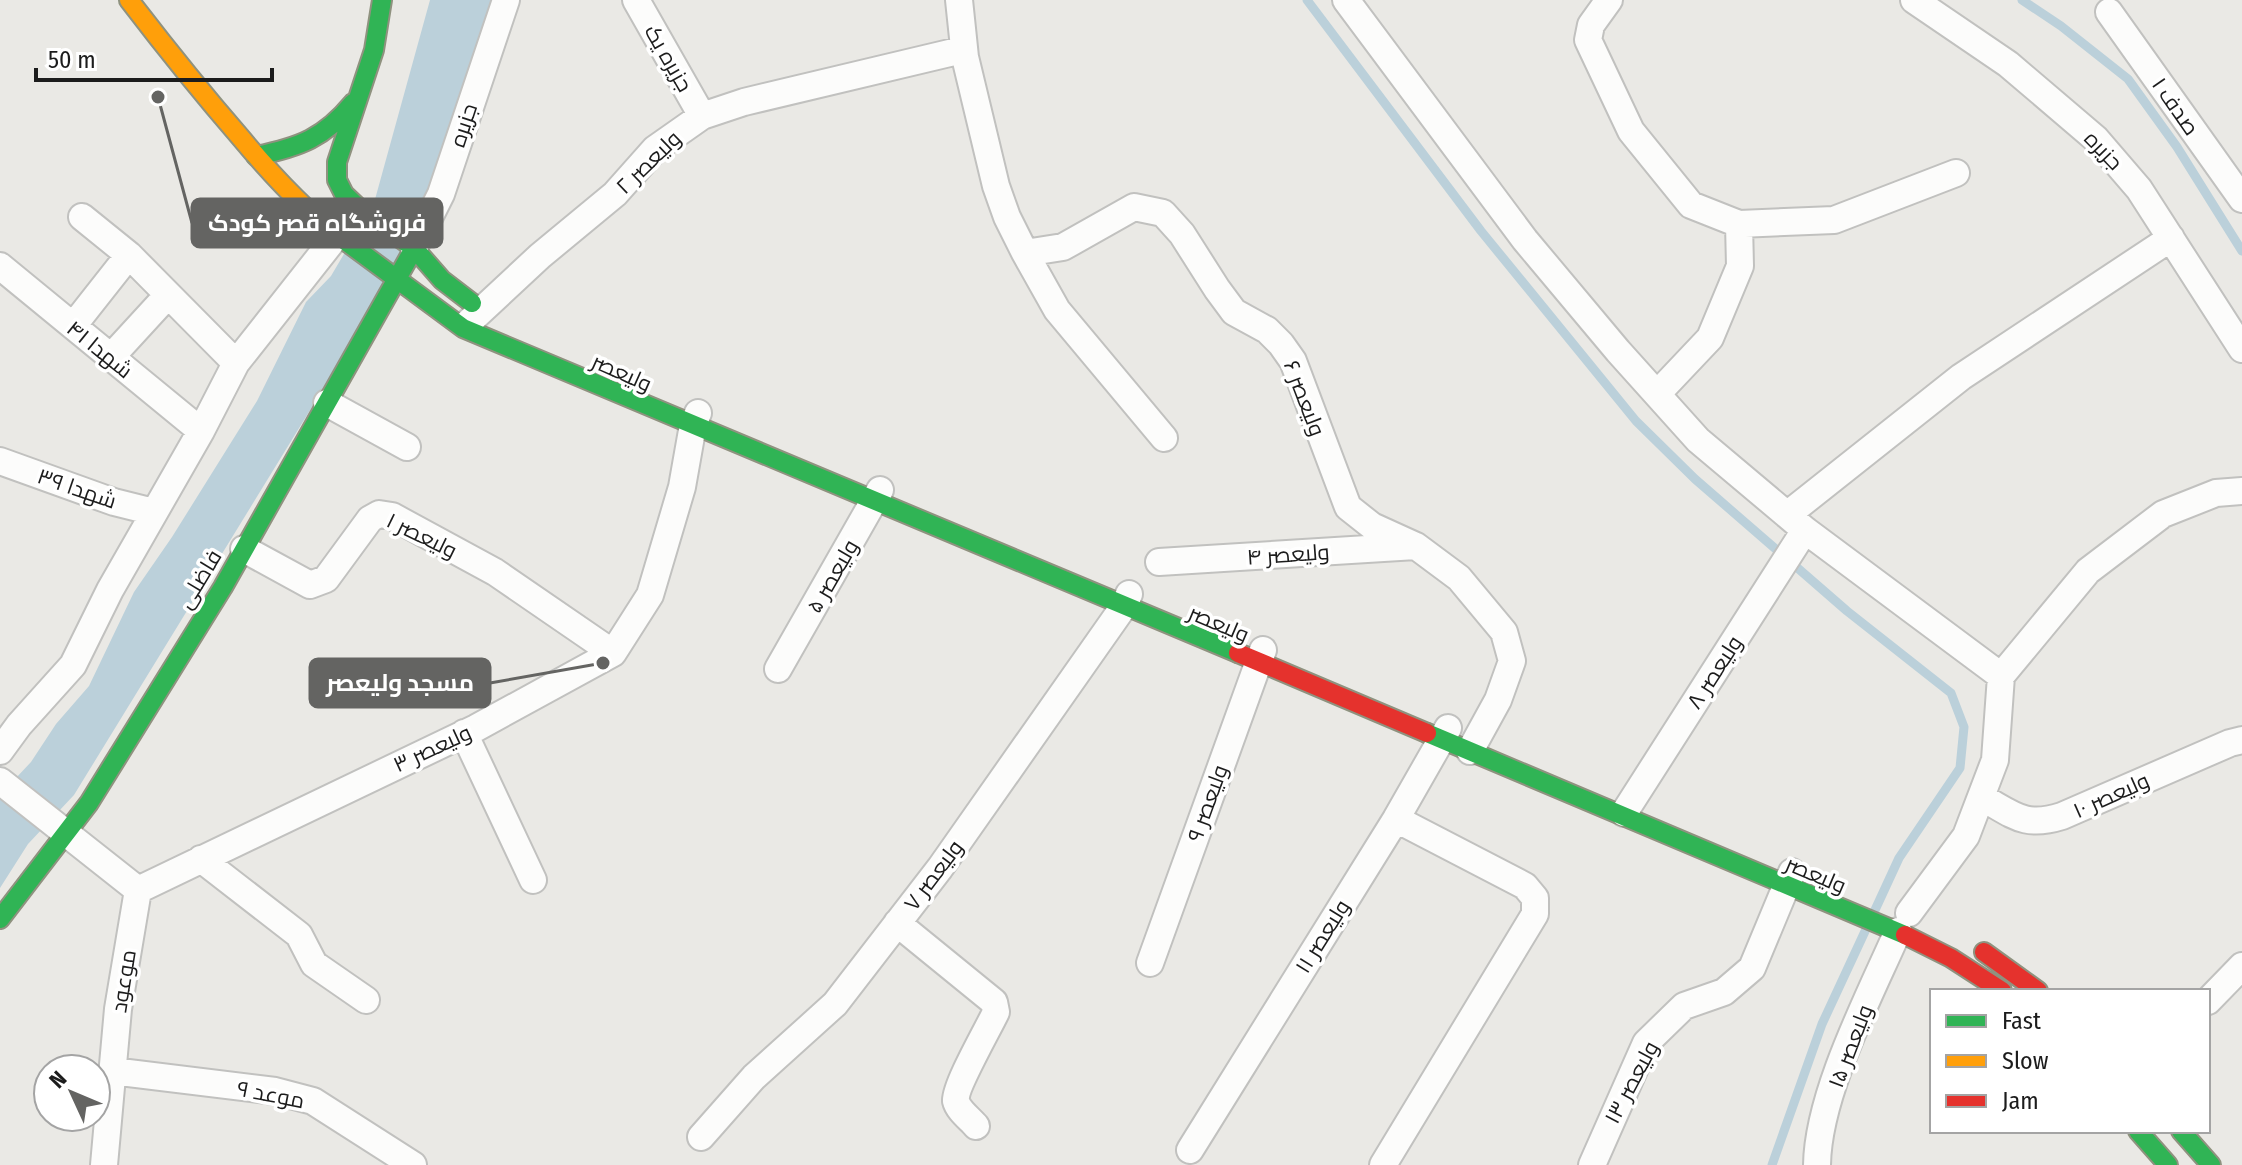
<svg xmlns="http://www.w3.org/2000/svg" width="2242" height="1165" viewBox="0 0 2242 1165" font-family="'Fira Sans Condensed',Cairo,sans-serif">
<rect width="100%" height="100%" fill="#eae9e5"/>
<!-- water -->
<path fill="#bbd0da" d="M430 0H491L476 55 418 216 366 319 74 795 28 844 0 888V795L31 762 56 724 89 686 134 592 172 537 257 401 306 302 331 276 374 203Z"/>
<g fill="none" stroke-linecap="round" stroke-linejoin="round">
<!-- stream -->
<path stroke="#bbd0da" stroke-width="9" d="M1307 0 1481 231 1636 421 1695 479 1847 611 1951 693 1964 727 1960 768 1899 858 1875 910
M2022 0 2061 26 2128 79 2177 147 2242 251
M1772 1165 1822 1024 1867 927"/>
<defs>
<path id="street" d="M636 0 702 116
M959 0 965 57 996 186 1007 217 1025 253 1063 247 1134 207 1163 213 1182 234 1217 289 1234 312 1267 330 1281 344 1293 361 1348 507 1372 526 1416 546 1459 578 1504 632 1512 661 1498 700 1470 751
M1346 0 1525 240 1618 351 1698 440 1805 530 2001 676
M1609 0 1591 25 1588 40 1631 131 1691 205 1739 224 1834 220 1956 173
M1914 0 2008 64 2096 139 2139 189 2242 349
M2109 12 2242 199
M414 248 441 194 506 0
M1025 253 1057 310 1164 438
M129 255 236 363
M0 266 201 431
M468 323 540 256 615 194 655 149 702 116 744 102 958 51 965 57
M73 326 129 255 82 217
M111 357 167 296
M1657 394 1710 338 1740 266 1739 224
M327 403 407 447
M0 461 114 502 154 512
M1787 515 1961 377 2171 238
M244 549 310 585 326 579 370 519 379 514 392 516 495 572 613 653
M1159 562 1416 546
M778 669 880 490
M2001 676 2088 571 2163 514 2216 493 2242 491
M464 733 533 880
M0 751 19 725 73 665 110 590 201 431 236 363 337 235
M0 781 138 890 118 1009 104 1165
M1981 797C2014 815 2024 828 2062 816L2230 743 2242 740
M1624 813 1805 530
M201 859 299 935 314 964 366 1000
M138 890 476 728 613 653 650 595 682 487 693 425 698 413
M1909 913 1966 836 1995 760 2001 676
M897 923 994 1002 996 1012C988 1029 954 1088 956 1101 958 1110 970 1119 976 1126
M1150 963 1263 650
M2208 1001 2242 966
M112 1071 275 1091 313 1101 413 1165
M701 1137 754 1077 835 1004 940 868 1124 606 1129 594
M1190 1150 1396 819 1448 728
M1383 1165 1535 914V898L1525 886 1396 819
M1592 1165 1646 1043 1684 1006 1724 992 1752 968 1792 872
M1817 1165C1818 1094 1869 997 1898 931"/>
<path id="fast" d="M382 0 374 50 337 162V180L344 194 364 213 414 248 442 280 472 303
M256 156C300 147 324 138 353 103
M340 237 463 328 1238 653
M1427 733 1905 935
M0 919 89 803 223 587 412 252
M2138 1131 2168 1165
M2181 1131 2211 1165"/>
<path id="slow" d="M129 0C165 47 202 93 241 138 271 174 303 209 340 237"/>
<path id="jam" d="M1238 653 1427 733
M1905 935 1951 958 2002 991
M1984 952 2038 991"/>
</defs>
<!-- street casing -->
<use href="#street" stroke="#c1c1bf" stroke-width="30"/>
<!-- fast casing -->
<use href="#fast" stroke="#8f927f" stroke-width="22"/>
<!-- slow casing -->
<use href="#slow" stroke="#8f927f" stroke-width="22"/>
<!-- jam casing -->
<use href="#jam" stroke="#8f927f" stroke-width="22"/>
<!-- street -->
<use href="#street" stroke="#fcfcfb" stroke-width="26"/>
<!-- fast -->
<use href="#fast" stroke="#30b455" stroke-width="18"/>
<!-- slow -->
<use href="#slow" stroke="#ff9f0a" stroke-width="18"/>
<!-- jam -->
<use href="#jam" stroke="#e5322d" stroke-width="18"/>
</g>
<g text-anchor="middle" stroke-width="7" stroke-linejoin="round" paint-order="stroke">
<!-- street labels -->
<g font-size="22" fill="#1c1c1c" stroke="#fff">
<text transform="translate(669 58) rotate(60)" y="8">جزیره یک</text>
<text transform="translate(2176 106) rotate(55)" y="8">صدف ۱</text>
<text transform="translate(463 125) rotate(-72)" y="8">جزیره</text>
<text transform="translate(2104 150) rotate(46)" y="8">جزیره</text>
<text transform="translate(648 162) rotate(-44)" y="8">ولیعصر ۲</text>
<text transform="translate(100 349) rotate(39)" y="8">شهدا ۴۱</text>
<text transform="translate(622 372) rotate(24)" y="8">ولیعصر</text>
<text transform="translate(1305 398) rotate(69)" y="8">ولیعصر ۶</text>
<text transform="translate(77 488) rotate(19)" y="8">شهدا ۳۹</text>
<text transform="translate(422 535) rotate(26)" y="8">ولیعصر ۱</text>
<text transform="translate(1288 554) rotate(-4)" y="8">ولیعصر ۴</text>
<text transform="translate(832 576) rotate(-60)" y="8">ولیعصر ۵</text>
<text transform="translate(199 579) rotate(-59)" y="8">فاضلی</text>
<text transform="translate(1219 623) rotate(23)" y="8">ولیعصر</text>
<text transform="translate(1714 672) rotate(-57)" y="8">ولیعصر ۸</text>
<text transform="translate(432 748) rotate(-25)" y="8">ولیعصر ۳</text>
<text transform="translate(2111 795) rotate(-24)" y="8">ولیعصر ۱۰</text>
<text transform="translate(1207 803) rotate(-70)" y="8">ولیعصر ۹</text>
<text transform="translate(1816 874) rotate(23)" y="8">ولیعصر</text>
<text transform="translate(933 875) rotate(-53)" y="8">ولیعصر ۷</text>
<text transform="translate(1322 936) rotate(-58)" y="8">ولیعصر ۱۱</text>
<text transform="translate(123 981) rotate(-81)" y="8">موعود</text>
<text transform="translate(1850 1046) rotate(-69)" y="8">ولیعصر ۱۵</text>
<text transform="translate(1631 1082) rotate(-62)" y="8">ولیعصر ۱۳</text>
<text transform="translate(271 1094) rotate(11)" y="8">موعد ۹</text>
</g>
</g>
<!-- callouts -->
<path fill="none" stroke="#646462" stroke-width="3" d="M158 97L192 223M603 663L490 683"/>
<g fill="#646462" stroke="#fff" stroke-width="3">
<circle cx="158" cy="97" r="8"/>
<circle cx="603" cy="663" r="8"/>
</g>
<g fill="#646462" stroke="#646462" stroke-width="3">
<rect x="192" y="199" width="250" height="48" rx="8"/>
<rect x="310" y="659" width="180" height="48" rx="8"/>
</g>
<g font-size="24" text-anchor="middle" font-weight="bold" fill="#fff">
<text x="317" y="231">فروشگاه قصر کودک</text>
<text x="400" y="691">مسجد ولیعصر</text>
</g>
<!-- legend -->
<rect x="1930" y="989" width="280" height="144" fill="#ffffff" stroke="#a4a4a4" stroke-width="2"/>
<rect x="1946" y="1015" width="40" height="12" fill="#30b455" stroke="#a4a4a4" stroke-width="2"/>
<text x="2002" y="1029" font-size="24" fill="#1c1c1c">Fast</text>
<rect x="1946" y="1055" width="40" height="12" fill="#ff9f0a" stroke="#a4a4a4" stroke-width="2"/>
<text x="2002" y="1069" font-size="24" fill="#1c1c1c">Slow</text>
<rect x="1946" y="1095" width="40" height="12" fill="#e5322d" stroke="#a4a4a4" stroke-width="2"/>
<text x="2002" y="1109" font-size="24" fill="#1c1c1c">Jam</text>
<!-- north arrow -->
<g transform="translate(72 1093) rotate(314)"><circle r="38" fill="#ffffff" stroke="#a4a4a4" stroke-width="2"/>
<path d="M0-6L14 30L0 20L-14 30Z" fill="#646462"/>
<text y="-12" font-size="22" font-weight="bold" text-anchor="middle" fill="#1c1c1c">N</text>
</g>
<!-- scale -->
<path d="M36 68v12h236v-12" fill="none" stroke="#1c1c1c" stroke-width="4"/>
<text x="48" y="68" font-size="24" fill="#1c1c1c" stroke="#ffffff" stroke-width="6" paint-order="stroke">50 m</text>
</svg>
